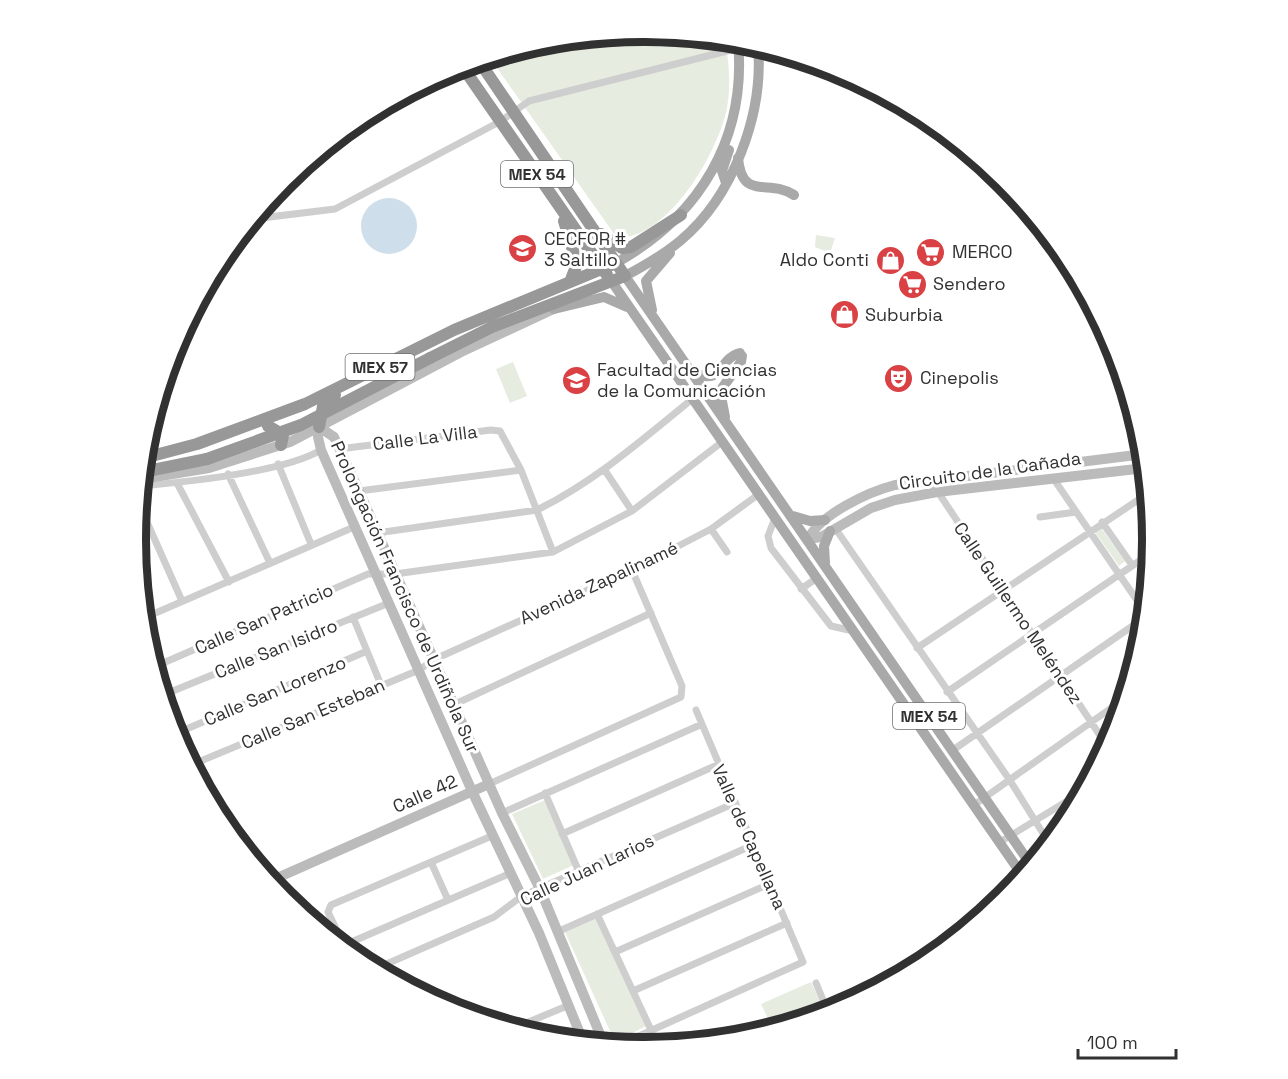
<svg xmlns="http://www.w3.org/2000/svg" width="1288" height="1079" viewBox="0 0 1288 1079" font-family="'Space Grotesk',sans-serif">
<rect width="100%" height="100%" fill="#fff"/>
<!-- green -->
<path fill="#e6ede0" d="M644 32 725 40C729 62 731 85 727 108 718 153 668 239 617 238L490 58 545 41Z
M816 235 835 238 830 253 815 247Z
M513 362 527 396 510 403 496 369Z
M1101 528 1125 561 1119 566 1095 532Z
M545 800 574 865 543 879 512 814Z
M597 918 646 1026 615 1042 565 932Z
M811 982 825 1013 773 1029 761 1004Z"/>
<!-- water -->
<path fill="#cedeeb" d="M361 226a28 28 0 1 1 56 0a28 28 0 1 1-56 0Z"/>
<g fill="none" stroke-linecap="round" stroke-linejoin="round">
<!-- street -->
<path stroke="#cecece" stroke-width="7" d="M253 219 335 209 501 121 529 101 739 48
M339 449 491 430 500 431 521 470 553 552
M278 464 311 544
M604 469 632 511
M228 474 270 563
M1053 478 1145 612
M930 480 1107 746
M177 483 229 582
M141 486C186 482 284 472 321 450
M359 491 521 470
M139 504 182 601
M1040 517 1076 512
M775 518 768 536 771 548 831 626 853 631
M1102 522 1132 565
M835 528 1009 779 1049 843
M711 529 727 552
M377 533 537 510C594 482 642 440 691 400
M801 589 817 578
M353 617 381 685
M144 618 354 527
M917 648 1147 494
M154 667 368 574H395L553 552 632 511 722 442
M947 692 1151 553
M163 695 389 603
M453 705 651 613
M182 731 367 651
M953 750 1144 618
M191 765 419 670 433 660 632 570 711 529 759 494
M489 784 681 697 682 686 632 570
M545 793 579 872
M974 805 1124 699
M502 813 700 725
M562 834 717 765
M494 835 331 905 328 912 341 939 349 943 511 873
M1000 842 1082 792
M431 862 448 900
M597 914 651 1030
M557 932 753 845
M615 952 769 884
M375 969 494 917 522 896 735 803
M816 983 828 1012
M633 991 787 923
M514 1028 567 1006
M619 1045 803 962 696 710"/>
<!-- secondary -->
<path stroke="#bbb" stroke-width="10" d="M142 479 209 468 290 442 461 352 560 306
M808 539C821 514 868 492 895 485L1144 454
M808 539 821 537 871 508 895 500 937 492 1145 468
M157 677 217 804 238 834 277 878 489 784
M583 1041 539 933 472 791 321 450 318 437 319 427 334 437 359 491 502 813 540 889 604 1044"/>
<!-- primary -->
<path stroke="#a9a9a9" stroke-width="10" d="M758 46C764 114 733 197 680 241 663 255 644 266 625 276L1031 865
M738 158C742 202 769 178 794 195
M726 183 722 171 729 150
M616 263C700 216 747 138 738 41
M612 282 1022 875
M554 309 604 297 627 307
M652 310 646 281 670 253
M691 371C724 388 717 359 740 353
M725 417 720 391 741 362 742 356
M793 516 810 521 825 520
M825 563 824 546 830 531"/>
<!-- highway -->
<path stroke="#989898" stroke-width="12" d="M462 66 607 275
M564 221 577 264 570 282
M601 234 622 248 631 247 681 215
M430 358 492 327 625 276 479 61
M268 426 283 435 281 445
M319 427 323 406 335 395
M144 458 197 444 305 404 454 330 616 263
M143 472 207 459"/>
<!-- highway-bridge -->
<path stroke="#989898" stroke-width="12" d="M207 459 301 425 430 358"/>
</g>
<!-- icons -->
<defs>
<symbol id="school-disc" viewBox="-11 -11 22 22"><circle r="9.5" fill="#da4144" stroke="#fff"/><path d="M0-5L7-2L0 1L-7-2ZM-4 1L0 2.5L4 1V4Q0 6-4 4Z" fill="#fff"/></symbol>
<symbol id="supermarket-disc" viewBox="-11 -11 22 22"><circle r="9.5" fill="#da4144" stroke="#fff"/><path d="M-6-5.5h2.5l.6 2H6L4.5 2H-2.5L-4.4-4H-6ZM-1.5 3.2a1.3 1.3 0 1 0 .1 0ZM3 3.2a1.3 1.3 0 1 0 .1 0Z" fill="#fff"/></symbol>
<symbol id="shop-disc" viewBox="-11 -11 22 22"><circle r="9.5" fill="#da4144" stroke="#fff"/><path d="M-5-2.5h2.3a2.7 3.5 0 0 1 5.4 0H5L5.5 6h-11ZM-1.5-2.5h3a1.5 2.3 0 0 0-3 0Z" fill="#fff"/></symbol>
<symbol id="theatre-disc" viewBox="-11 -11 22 22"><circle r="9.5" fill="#da4144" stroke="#fff"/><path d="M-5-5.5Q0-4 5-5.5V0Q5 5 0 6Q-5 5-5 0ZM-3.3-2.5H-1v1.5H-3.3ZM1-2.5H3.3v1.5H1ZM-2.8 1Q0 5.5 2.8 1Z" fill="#fff"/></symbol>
<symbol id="university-disc" viewBox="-11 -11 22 22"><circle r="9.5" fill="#da4144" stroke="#fff"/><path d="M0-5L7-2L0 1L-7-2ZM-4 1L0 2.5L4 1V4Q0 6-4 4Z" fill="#fff"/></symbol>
</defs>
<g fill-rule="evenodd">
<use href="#school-disc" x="506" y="232" width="33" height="33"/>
<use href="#supermarket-disc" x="914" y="236" width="33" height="33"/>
<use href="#shop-disc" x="874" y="244" width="33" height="33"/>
<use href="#supermarket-disc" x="896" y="268" width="33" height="33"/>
<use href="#shop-disc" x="828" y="298" width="33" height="33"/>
<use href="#theatre-disc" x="882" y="362" width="33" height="33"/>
<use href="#university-disc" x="560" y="364" width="33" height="33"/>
</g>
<g text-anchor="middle" stroke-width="6" stroke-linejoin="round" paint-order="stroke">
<!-- shield labels -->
<g fill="#fff" stroke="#6f6f6f" stroke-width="1.5">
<rect x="501" y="161" width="72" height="26" rx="4.5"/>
<rect x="345.5" y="354" width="69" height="26" rx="4.5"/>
<rect x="893" y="703" width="72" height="26" rx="4.5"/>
</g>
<g font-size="16" font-weight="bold" fill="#313131">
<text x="537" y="180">MEX 54</text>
<text x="380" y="373">MEX 57</text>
<text x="929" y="722">MEX 54</text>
</g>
<!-- poi labels -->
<g font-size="18" fill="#313131" stroke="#fff" text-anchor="start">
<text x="544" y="245">CECFOR #<tspan x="544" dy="21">3 Saltillo</tspan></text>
<text x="952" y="258">MERCO</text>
<text x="869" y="266" text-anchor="end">Aldo Conti</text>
<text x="933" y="290">Sendero</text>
<text x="865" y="321">Suburbia</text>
<text x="597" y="376">Facultad de Ciencias<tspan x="597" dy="21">de la Comunicación</tspan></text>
<text x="920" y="384">Cinepolis</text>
</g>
<!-- street labels -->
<g font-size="18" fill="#313131" stroke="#fff">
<text transform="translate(425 438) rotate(-7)" y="6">Calle La Villa</text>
<text transform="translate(990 471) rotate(-8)" y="6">Circuito de la Cañada</text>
<text transform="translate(599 583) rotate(-25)" y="6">Avenida Zapalinamé</text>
<text transform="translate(405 597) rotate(66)" y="6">Prolongación Francisco de Urdiñola Sur</text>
<text transform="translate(1018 613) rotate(56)" y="6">Calle Guillermo Meléndez</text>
<text transform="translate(264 619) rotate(-24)" y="6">Calle San Patricio</text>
<text transform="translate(276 649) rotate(-22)" y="6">Calle San Isidro</text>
<text transform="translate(275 691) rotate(-23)" y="6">Calle San Lorenzo</text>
<text transform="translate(313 714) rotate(-23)" y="6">Calle San Esteban</text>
<text transform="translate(425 794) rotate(-24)" y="6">Calle 42</text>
<text transform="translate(749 837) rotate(66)" y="6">Valle de Capellana</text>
<text transform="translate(587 870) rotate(-25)" y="6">Calle Juan Larios</text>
</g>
</g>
<!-- crop -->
<path d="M0 0H1288V1079H0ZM643 42H645A497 497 0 0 1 1142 539V540A497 497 0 0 1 645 1037H643A497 497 0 0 1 146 540V539A497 497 0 0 1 643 42Z" fill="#fff" fill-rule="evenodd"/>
<path fill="none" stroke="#313131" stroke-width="8" d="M643 42H645A497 497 0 0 1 1142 539V540A497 497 0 0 1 645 1037H643A497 497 0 0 1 146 540V539A497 497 0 0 1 643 42Z"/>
<!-- scale -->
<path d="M1078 1049v9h98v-9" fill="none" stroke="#313131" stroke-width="3"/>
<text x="1087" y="1049" font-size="18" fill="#313131" stroke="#ffffff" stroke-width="4.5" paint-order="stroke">100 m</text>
</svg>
